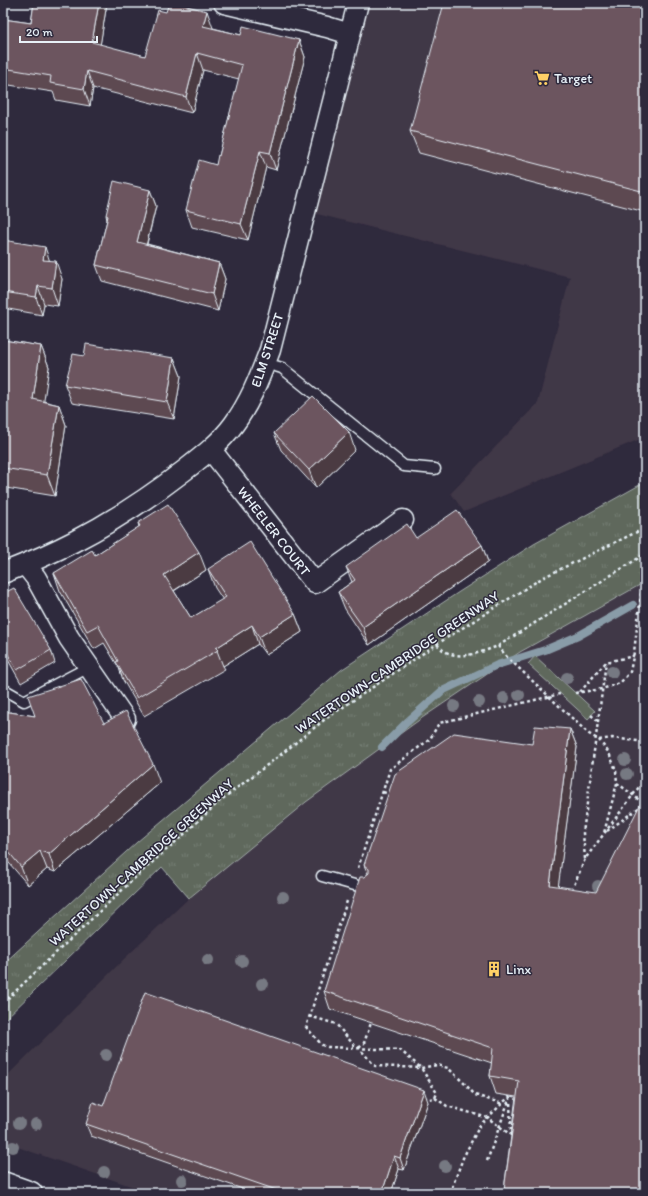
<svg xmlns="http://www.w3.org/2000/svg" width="648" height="1196" viewBox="0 0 648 1196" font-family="Itim,sans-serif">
<defs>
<pattern id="grass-tufts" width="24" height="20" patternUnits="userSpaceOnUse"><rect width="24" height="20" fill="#5e685c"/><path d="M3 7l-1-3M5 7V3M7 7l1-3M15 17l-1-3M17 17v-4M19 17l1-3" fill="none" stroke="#757e74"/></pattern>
</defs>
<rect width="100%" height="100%" fill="#2f2a3d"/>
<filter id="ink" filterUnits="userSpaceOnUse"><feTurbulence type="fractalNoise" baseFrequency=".025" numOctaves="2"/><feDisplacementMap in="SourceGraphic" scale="8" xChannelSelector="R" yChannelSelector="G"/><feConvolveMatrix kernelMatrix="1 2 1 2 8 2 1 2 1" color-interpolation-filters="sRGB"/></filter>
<g filter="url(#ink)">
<!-- built -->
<path fill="#413747" d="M358 3H645V437L464 512 451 493 538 403 570 277 305 211Z
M645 582V1193H151L3 1142V1080L125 958 189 898 308 800 474 681 520 652Z"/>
<!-- grass -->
<path fill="url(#grass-tufts)" stroke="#a3acaa" d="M645 482V582L520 652 422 718 306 802 189 898 162 867 3 1021V964L137 842 341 670 459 592 534 544Z"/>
<!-- pitch -->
<path fill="#5e685c" stroke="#a3acaa" d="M535 656 595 711 588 719 528 664Z"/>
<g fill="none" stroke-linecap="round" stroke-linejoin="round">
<!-- stream -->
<path stroke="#899ca8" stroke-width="8" d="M382 747 406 723 442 691 497 665 545 650 578 636 633 605"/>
<defs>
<path id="service" d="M265 363 282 368 404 466 435 469
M3 689 24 701 89 667
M322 876 369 889"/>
<path id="minor" d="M224 3 327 27 350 34
M211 450 315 583 403 520
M25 564 36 578 69 638 125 719
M3 573C26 564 50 554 73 542 112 522 150 497 185 470 203 456 221 442 234 424 251 401 260 376 270 350L358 3"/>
<path id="tertiary" d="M3 1183 31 1193"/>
</defs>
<!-- service casing -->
<use href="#service" stroke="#e8f1f8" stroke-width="13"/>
<!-- minor casing -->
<use href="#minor" stroke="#e8f1f8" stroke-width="23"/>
<!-- tertiary casing -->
<use href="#tertiary" stroke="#e8f1f8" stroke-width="25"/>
<!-- path -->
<path stroke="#e8f1f8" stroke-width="2.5" stroke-dasharray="3 3" stroke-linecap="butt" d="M437 644C452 664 479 653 498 646L645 554
M498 646 507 657 589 734 599 740 609 753 616 770 617 783 604 833
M580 692 606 662 634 656
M575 693 602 689 620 683 630 672 634 652 645 562
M591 715 598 721
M599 740 612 738 645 742
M617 783 633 795 645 805
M383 792 392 795
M607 831 640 807
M585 859 583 833 606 662
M358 868 390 769 430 739 439 723 560 694
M572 890 585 859 645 779
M347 901 306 1027 322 1045 328 1047 400 1050 421 1068 437 1093 435 1098 429 1099 424 1097
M3 1003 138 875 181 837 221 800 279 756 324 720 437 644 542 578 645 528
M309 1016 336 1024 353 1044 359 1048 375 1066 421 1068 437 1065 448 1068 464 1083 475 1095 503 1104
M359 1048 364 1043 371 1023
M510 1097 511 1138
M435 1098 447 1106 488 1118 511 1135
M487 1161 510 1097
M450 1193 463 1158 480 1125 510 1096"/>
<!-- service -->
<use href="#service" stroke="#2f2a3d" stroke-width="10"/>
<!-- minor -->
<use href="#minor" stroke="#2f2a3d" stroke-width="20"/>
<!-- tertiary -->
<use href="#tertiary" stroke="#2f2a3d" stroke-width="22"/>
</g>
<!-- trees -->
<g fill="#767982">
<circle cx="612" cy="672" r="6"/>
<circle cx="567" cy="678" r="6"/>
<circle cx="519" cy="695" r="6"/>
<circle cx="504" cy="698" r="6"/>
<circle cx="479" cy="702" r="6"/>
<circle cx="454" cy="706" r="6"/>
<circle cx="625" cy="760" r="6"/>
<circle cx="627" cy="774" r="6"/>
<circle cx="598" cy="886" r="6"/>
<circle cx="283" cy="897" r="6"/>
<circle cx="208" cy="960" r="6"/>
<circle cx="242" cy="961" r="6"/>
<circle cx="262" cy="984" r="6"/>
<circle cx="106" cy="1055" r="6"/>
<circle cx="19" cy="1123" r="6"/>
<circle cx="36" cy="1124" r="6"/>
<circle cx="13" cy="1147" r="6"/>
<circle cx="445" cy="1166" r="6"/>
<circle cx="104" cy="1172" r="6"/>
<circle cx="182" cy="1180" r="6"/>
</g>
<!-- wall -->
<path fill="#5d4851" stroke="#e8f1f8" d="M34 3H107L100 45 145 56 213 28 241 35 299 40 305 57 276 170 266 167 248 240 192 227 186 210 216 165 219 156 239 79 203 70 192 113 93 88 90 106 56 100 53 92 3 84V19L31 23Z
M645 3V212L419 153 410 131Z
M150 190 156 206 147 244 219 263 225 279 218 311 102 281 96 265 107 220 106 215Z
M3 240 50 261 62 279 58 306 44 304 42 315 3 308Z
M3 340 41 346 49 367 43 401 59 405 66 425 55 496 6 488 3 507Z
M84 356 174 358 181 376 174 419 72 403 65 385Z
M274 433 355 450 316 488 281 450Z
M138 523 206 570 174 591 191 618 223 600 215 588 208 569 295 614 302 632 266 655 258 644 223 666 225 669 144 716 123 680 119 668 104 643 94 649 60 591 54 573 95 555 139 527Z
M416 538 482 545 488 562 369 645 345 609 338 592 352 582 346 567Z
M3 586 6 592 51 650 55 663 21 683 3 651Z
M3 711 35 716 104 723 160 783 55 872 47 869 28 885 3 856Z
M570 729 577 747 558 886 645 1193H505L504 1190 516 1097 496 1094 490 1076 492 1063 330 1009 324 991 364 877 368 874 364 865 532 744Z
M428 1102 404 1170 399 1169 391 1193H254L91 1136 86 1124 103 1106Z"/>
<!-- shaded-wall -->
<path fill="#4c3b42" stroke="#e8f1f8" d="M99 3H107L98 59 92 42Z
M207 11 213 28 209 43 203 26Z
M299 40 305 57 276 170 270 153Z
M197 53 203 70 192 113 186 97Z
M87 71 93 88 90 106 84 89Z
M260 151 266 167 248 240 241 224Z
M150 190 156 206 143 258 137 242Z
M45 247 51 265 43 260Z
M56 261 62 279 58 306 52 288Z
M219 263 225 279 218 311 212 294Z
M38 286 44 304 42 315 36 297Z
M41 346 49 367 41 420 33 399Z
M174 358 181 376 174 419 167 402Z
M59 405 66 425 55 496 47 475Z
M349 432 355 450 316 488 309 470Z
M3 479 6 488 3 507Z
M482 545 488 562 369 645 363 627Z
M199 552 206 570 170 593 164 575Z
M295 614 302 632 266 655 259 637Z
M252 625 258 644 223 666 216 648Z
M570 729 577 747 556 903 550 885Z
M153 764 160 783 55 872 49 854Z
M40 851 47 869 28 885 21 867Z
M424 1090 428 1102 404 1170 400 1158Z
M394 1156 399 1169 391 1193H382Z"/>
<!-- building -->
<path fill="#6c545e" stroke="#e8f1f8" d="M34 3H99L92 42 145 56 158 10 166 12 169 3H175L207 11 203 26 241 35 243 26 299 40 270 153 260 151 241 224 186 210 199 160 216 165 218 155 219 156 242 65 197 53 186 97 87 71 84 89 50 83 51 76 3 68V19L31 23Z
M444 3H645V192L410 131Z
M114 181 150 190 137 242 219 263 212 294 96 265 108 216 106 215Z
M3 240 45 247 43 260 56 261 52 288 38 286 36 297 3 292Z
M3 340 41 346 33 399 59 405 47 475 3 468Z
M86 344 174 358 167 402 65 385 73 354 84 356Z
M313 396 349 432 309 470 274 433Z
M168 504 199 552 164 575 191 618 226 597 208 569 250 542 295 614 259 637 252 625 216 648 218 650 137 698 116 662 118 661 98 625 87 631 54 573 92 550 95 555 140 526 138 523Z
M457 510 482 545 363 627 338 592 355 580 346 567 407 524 416 538Z
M3 586 6 592 14 588 51 650 17 670 3 646Z
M81 679 104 723 126 711 153 764 49 854 40 851 21 867 3 845V711L35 716 28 696Z
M535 726 570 729 550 885 596 892 643 799 645 800V1193H515L504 1190 519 1081 490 1076 493 1048 324 991 360 877H364L369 873V869L364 865 395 774 454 733 532 744Z
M145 992 424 1090 400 1158 394 1156 382 1193H285L86 1124 93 1102 103 1106Z"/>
</g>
<!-- icons -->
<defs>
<symbol id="supermarket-bare" viewBox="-9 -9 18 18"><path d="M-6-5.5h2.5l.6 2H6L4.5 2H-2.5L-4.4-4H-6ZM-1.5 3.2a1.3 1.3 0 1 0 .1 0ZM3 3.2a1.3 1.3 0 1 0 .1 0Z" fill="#ffd166" stroke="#2f2a3d" stroke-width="2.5" paint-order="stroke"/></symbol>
<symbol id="building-bare" viewBox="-9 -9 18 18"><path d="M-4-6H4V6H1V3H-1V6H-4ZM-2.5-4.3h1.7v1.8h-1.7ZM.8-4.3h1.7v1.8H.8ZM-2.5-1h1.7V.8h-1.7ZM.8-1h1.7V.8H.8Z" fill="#ffd166" stroke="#2f2a3d" stroke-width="2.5" paint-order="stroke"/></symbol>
</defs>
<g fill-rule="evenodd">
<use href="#supermarket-bare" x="531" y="67" width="22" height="22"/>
<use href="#building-bare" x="483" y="958" width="22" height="22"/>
</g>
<g text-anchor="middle" stroke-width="3" stroke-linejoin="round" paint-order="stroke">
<!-- poi labels -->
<g font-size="14" fill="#e8f1f8" stroke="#2f2a3d" text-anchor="start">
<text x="554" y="83">Target</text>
<text x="506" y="974">Linx</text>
</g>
<!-- street labels -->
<g font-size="14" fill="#e8f1f8" stroke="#2f2a3d">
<text transform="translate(267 350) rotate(-72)" y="5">ELM STREET</text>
<text transform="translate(274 531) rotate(52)" y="5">WHEELER COURT</text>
<text transform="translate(397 662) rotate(-34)" y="5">WATERTOWN-CAMBRIDGE GREENWAY</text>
<text transform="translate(141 862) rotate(-42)" y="5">WATERTOWN-CAMBRIDGE GREENWAY</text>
</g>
</g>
<!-- margin -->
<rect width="648" height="1196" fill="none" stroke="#2f2a3d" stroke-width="16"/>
<rect x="8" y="8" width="632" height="1180" fill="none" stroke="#e8f1f8" stroke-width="1.5" filter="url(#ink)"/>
<!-- scale -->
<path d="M20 36v6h77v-6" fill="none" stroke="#e8f1f8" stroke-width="2"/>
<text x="26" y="36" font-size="12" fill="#e8f1f8" stroke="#2f2a3d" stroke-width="3" paint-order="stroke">20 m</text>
</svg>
